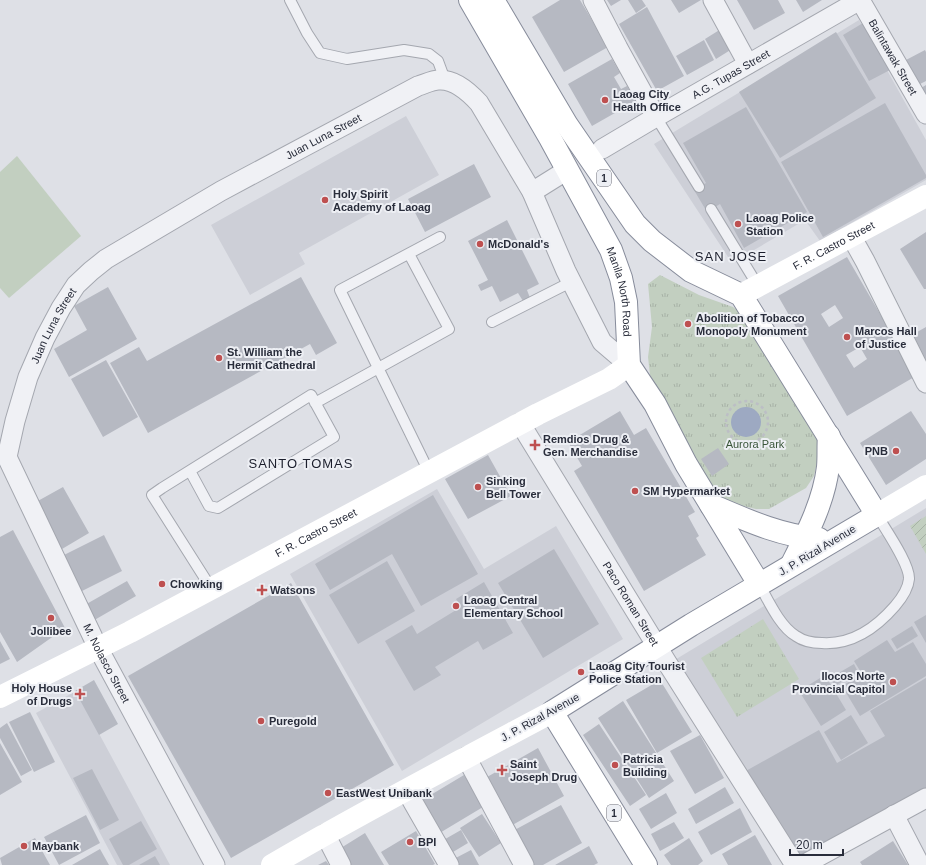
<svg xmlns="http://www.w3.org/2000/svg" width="926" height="865" viewBox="0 0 926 865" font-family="Helvetica,sans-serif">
<defs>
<pattern id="park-tufts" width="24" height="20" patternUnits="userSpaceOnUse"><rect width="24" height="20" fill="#c2cfc0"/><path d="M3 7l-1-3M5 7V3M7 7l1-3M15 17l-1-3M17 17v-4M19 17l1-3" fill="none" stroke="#a7b2a6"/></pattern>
<pattern id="garden-furrows" width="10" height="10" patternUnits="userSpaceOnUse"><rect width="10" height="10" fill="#c2cfc0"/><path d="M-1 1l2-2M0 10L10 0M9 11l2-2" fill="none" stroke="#a7b2a6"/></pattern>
</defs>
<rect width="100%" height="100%" fill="#dee0e6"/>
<!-- built -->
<path fill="#cdcfd7" d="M859 20 926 140V180L820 241 805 220 732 263 654 144Z
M406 116 439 175 299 253 305 264 250 295 211 225Z
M437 489 484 569 556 526 623 639 402 771 290 574Z
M926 508V793L800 865 673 661Z
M76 691 170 865H117L36 713Z"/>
<!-- grass -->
<path fill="#c2cfc0" d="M17 156 81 236 9 298 0 288V172Z"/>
<!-- park -->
<path fill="url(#park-tufts)" d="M660 275 699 295 733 307 747 318 820 437 817 462 814 476 806 488 769 509H756L725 502 713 491 650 375 648 357 652 327 648 284Z
M763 619 799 679 737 717 701 658Z"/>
<!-- garden -->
<path fill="url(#garden-furrows)" d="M926 516V554L910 526Z"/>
<!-- water -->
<path fill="#9da9c2" d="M731 422a15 15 0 1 1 30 0a15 15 0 1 1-30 0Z"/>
<!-- building -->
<path fill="#b6b9c2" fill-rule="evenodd" d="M560 0H580L608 47 564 72 532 17Z
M607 0H621L611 6Z
M628 0H642L646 6 636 13Z
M671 0H701L679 13Z
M737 0H778L785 13 754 30Z
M796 0H822L803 12Z
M647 7 684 76 657 91 619 24Z
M863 23 890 70 869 81 843 35Z
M721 29 732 49 716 59 705 39Z
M836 32 876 98 780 158 739 92Z
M704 40 714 60 687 75 676 56Z
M925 50 926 52V81L920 84 906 60Z
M612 59 620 73 614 77 621 89 627 86 636 101 592 126 568 84Z
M926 85V96L921 88Z
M885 103 926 175V178L823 237 781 162Z
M746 107 807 212 744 248 720 204 707 212 694 190 706 183 683 143Z
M474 164 491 197 425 232 408 199Z
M507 220 539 284 527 290 530 298 523 301 518 293 500 302 492 286 481 291 478 285 488 280 468 241Z
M926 232V289H924L900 249Z
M847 257 916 376 847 416 778 296ZM835 305 843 318 829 327 821 314ZM860 347 867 359 854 368 846 355Z
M301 277 337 343 316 355 310 344 148 433 110 363 139 347 147 361Z
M108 287 137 339 69 377 54 349 87 330 74 306Z
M926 327V367L910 336Z
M106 360 138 417 103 437 71 379Z
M620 411 634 435 646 428 695 512 688 516 699 536 696 538 706 555 644 591 574 471 582 466 568 442Z
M911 411 926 434V459L886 485 860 443Z
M718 448 729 464 712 476 701 459Z
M488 455 511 496 468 519 445 479Z
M63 487 89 533 62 549 36 502Z
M433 495 478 574 421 606 392 554 330 590 315 564Z
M13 530 65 628 17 662 0 632V537Z
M104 535 122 571 76 594 58 558Z
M554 549 599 624 543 658 498 583Z
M387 561 415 611 358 644 329 595Z
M127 581 136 596 91 622 83 606Z
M484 582 513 633 483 650 478 641 435 667 441 675 414 691 385 641 412 625 417 634 461 607 456 599Z
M291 583 394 765 231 858 128 676Z
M926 615V643L914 622Z
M912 626 918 636 897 649 891 639Z
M887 640 895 652 913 642 926 664V676L860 716 842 686 862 674 854 661Z
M0 641 10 659 0 664Z
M854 664 858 672 835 686 830 678Z
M825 675 846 710 821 726 799 691Z
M926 678V793L800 865 744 772 819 730 837 763 885 736 870 711Z
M94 680 118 724 99 735 75 691Z
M660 680 692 732 657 753 626 700Z
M623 701 674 781 649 798 598 718Z
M30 712 55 762 34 772 9 722Z
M851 715 868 743 841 760 824 732Z
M7 723 32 770 21 776 0 738V728Z
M599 724 646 795 630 806 583 735Z
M700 735 724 778 695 794 670 751Z
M0 743 22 782 0 795Z
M538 748 564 796 507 828 480 781Z
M92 769 119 820 100 830 73 778Z
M464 775 483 807 438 834 419 802Z
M725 787 734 803 696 824 688 809Z
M666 793 677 813 651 829 639 809Z
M561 805 582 843 543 865H527L509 833Z
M740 808 752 832 711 855 698 832Z
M482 814 501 843 479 857 460 828Z
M86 815 100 843 59 865 44 837Z
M141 821 157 849 129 865H123L109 839Z
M674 822 684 838 660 851 651 834Z
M461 830 468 843 448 855 440 842Z
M416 831 435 864 433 865H389L381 852Z
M365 833 384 865H345L336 851Z
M755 835 772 865H728L722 854Z
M35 838 50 865H2L0 858Z
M689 838 703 861 698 865H671L664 855Z
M893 841 908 865H862L860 862Z
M589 846 598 863 594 865H555Z
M100 849 109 865H72Z
M471 850 479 865H453L450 861Z
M155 856 160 865H139Z
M326 861 329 865H318Z"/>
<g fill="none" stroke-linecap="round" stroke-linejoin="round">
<defs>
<path id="service" d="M290 0 307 33 320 53 347 59 404 50 429 54 438 61 445 80
M656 117 699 187
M711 209 758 286
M492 322 571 282
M315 403 449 329 409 254
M190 471 209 506 218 508 334 437 311 395 162 488 152 495 211 588
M429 472 340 290 440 237
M759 584C768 600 780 627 796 636 803 641 813 643 822 643 852 645 876 628 895 606 901 599 908 590 909 579 910 564 885 529 877 515"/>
<g id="minor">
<path d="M593 0 618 48 656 117"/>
<path d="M713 0 748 64"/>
<path id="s1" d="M860 0 926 114"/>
<path id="s2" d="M602 149 656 117 860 0"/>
<path d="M532 192 564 172"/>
<path d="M851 236 865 261 926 383"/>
<path id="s3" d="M520 423 666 661 795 865"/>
<path id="s4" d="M7 457 15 421 28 377 45 338 61 308 76 285 91 271 106 259 221 191 418 86C425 84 432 80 439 80 455 79 469 92 479 103L532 192 566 271 602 342 629 365"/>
<path id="s5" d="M7 457 98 648 215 865"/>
<path d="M466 757 524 865"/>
<path d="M406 790 449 865"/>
<path d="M894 815 920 865"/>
<path d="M325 834 341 865"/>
<path d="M803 865 926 798"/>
</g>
<g id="trunk">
<path id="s8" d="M470 0 550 138 611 250 621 278 626 302 629 365 655 404 686 464 759 584"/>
<path d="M493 0 567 125 635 224 652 241 691 271 741 295 877 515 691 625 552 712 646 865"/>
<path d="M711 505C746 520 781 536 819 539"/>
<path d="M792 564C807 534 824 501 828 467 829 456 828 446 829 436"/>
</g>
</defs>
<!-- service casing -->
<use href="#service" stroke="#a4a7af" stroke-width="12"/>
<!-- minor casing -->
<use href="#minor" stroke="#a4a7af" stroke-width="21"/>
<!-- trunk casing -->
<use href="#trunk" stroke="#878c9b" stroke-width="24"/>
<!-- path -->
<path stroke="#bcbec5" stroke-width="2.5" stroke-dasharray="3 3" stroke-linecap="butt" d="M726 422a21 21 0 1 1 42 0a21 21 0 1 1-42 0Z"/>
<!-- service -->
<use href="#service" stroke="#f0f1f5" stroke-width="10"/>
<!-- minor -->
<use href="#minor" stroke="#f0f1f5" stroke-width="19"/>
<!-- secondary -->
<g stroke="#fff" stroke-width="22">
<path id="s6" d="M741 295 926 196"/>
<path d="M877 515 926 486"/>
<path id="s7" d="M0 697 130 632 538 414 609 379 629 365"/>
<path d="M272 865C364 811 458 762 552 712"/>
</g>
<!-- trunk -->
<use href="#trunk" stroke="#fff" stroke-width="22"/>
</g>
<!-- markers -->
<g fill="#be5050" stroke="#edeff4" stroke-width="1.5">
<circle cx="605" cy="100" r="4"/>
<circle cx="325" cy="200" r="4"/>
<circle cx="738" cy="224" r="4"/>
<circle cx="480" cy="244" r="4"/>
<circle cx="688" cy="324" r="4"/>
<circle cx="847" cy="337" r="4"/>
<circle cx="219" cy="358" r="4"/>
<path d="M533 439h4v4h4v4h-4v4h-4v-4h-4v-4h4z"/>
<circle cx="896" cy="451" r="4"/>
<circle cx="478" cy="487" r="4"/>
<circle cx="635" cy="491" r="4"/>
<circle cx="162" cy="584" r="4"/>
<path d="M260 584h4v4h4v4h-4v4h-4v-4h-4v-4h4z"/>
<circle cx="456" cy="606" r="4"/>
<circle cx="51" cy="618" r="4"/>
<circle cx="581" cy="672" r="4"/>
<circle cx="893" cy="682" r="4"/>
<path d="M78 688h4v4h4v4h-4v4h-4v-4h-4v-4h4z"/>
<circle cx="261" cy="721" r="4"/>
<circle cx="615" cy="765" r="4"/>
<path d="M500 764h4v4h4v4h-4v4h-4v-4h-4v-4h4z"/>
<circle cx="328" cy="793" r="4"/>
<circle cx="410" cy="842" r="4"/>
<circle cx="24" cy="846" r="4"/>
</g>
<g text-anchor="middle" stroke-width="4" stroke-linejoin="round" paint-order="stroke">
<!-- shield labels -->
<g fill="#edeff4" stroke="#646772" stroke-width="1">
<rect x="597" y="170" width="14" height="16" rx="3"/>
<rect x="607" y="805" width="14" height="16" rx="3"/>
</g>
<g font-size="10" font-weight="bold" fill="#292d3b">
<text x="604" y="182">1</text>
<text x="614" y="817">1</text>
</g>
<!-- street labels -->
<g font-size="11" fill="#292d3b" stroke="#edeff4">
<text dy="4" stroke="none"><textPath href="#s1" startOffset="66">Balintawak Street</textPath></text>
<text dy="4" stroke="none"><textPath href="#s2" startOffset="149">A.G. Tupas Street</textPath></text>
<text dy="4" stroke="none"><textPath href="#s4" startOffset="476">Juan Luna Street</textPath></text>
<text dy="4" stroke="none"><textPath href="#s6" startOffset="105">F. R. Castro Street</textPath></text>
<text dy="4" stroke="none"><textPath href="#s8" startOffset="330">Manila North Road</textPath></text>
<text dy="4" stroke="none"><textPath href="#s4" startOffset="140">Juan Luna Street</textPath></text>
<text dy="4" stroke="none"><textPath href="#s7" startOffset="356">F. R. Castro Street</textPath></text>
<text transform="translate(817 550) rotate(-31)" y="4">J. P. Rizal Avenue</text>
<text dy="4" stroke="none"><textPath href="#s3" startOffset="212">Paco Roman Street</textPath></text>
<text dy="4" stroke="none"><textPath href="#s5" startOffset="229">M. Nolasco Street</textPath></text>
<text transform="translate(540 717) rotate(-29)" y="4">J. P. Rizal Avenue</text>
</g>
<!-- poi labels -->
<g font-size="11" font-weight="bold" fill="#292d3b" stroke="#edeff4" text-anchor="start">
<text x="613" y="98">Laoag City<tspan x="613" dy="13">Health Office</tspan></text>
<text x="333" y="198">Holy Spirit<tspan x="333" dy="13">Academy of Laoag</tspan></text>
<text x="746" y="222">Laoag Police<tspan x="746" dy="13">Station</tspan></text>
<text x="488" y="248">McDonald's</text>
<text x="696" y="322">Abolition of Tobacco<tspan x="696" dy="13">Monopoly Monument</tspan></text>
<text x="855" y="335">Marcos Hall<tspan x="855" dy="13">of Justice</tspan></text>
<text x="227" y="356">St. William the<tspan x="227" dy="13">Hermit Cathedral</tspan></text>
<text x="543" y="443">Remdios Drug &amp;<tspan x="543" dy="13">Gen. Merchandise</tspan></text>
<text x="888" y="455" text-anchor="end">PNB</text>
<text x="486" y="485">Sinking<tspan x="486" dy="13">Bell Tower</tspan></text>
<text x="643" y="495">SM Hypermarket</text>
<text x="170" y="588">Chowking</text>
<text x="270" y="594">Watsons</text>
<text x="464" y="604">Laoag Central<tspan x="464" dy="13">Elementary School</tspan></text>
<text x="51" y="635" text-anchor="middle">Jollibee</text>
<text x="589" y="670">Laoag City Tourist<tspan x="589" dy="13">Police Station</tspan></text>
<text x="885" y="680" text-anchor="end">Ilocos Norte<tspan x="885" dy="13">Provincial Capitol</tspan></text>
<text x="72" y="692" text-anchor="end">Holy House<tspan x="72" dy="13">of Drugs</tspan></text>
<text x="269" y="725">Puregold</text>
<text x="623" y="763">Patricia<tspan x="623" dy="13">Building</tspan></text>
<text x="510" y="768">Saint<tspan x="510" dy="13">Joseph Drug</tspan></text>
<text x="336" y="797">EastWest Unibank</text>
<text x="418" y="846">BPI</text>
<text x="32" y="850">Maybank</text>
</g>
<!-- park labels -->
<g font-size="11" fill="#395538" stroke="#edeff4">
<text x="755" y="448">Aurora Park</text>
</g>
<!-- quarter labels -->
<g font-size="13" letter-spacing="1" fill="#1b1e2c" stroke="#edeff4">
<text x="731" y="261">SAN JOSE</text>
<text x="301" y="468">SANTO TOMAS</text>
</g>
</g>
<!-- scale -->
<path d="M790 849v6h53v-6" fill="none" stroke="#292d3b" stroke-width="2"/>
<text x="796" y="849" font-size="12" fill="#292d3b" stroke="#edeff4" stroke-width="3" paint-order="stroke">20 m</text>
</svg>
